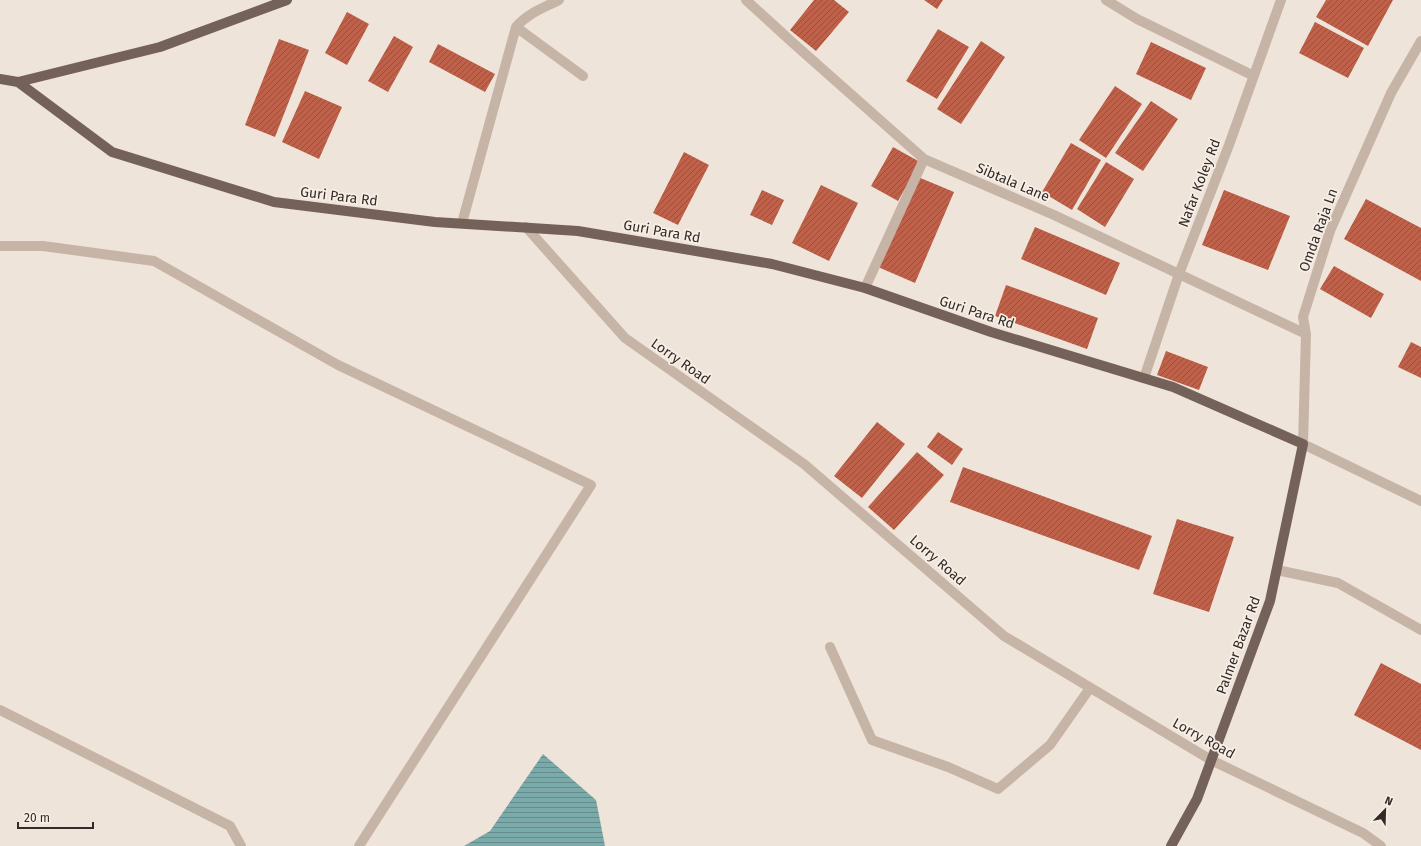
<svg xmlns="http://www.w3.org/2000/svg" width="1421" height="846" viewBox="0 0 1421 846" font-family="'Fira Sans',sans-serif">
<defs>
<pattern id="water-rules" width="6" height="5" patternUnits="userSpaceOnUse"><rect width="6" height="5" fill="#7baaaa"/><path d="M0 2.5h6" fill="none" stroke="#658b8a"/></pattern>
<pattern id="building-hatch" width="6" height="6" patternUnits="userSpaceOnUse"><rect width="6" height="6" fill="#bd614a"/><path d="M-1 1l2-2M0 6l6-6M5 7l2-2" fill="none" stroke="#9a503e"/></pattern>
</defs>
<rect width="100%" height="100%" fill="#efe4da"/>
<!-- water -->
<path fill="url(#water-rules)" d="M543 754 596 800 605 846H464L490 831Z"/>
<!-- building -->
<path fill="url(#building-hatch)" d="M814 0H834L849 12 816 51 790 30Z
M924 0H943L937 9Z
M1326 0H1393L1368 46 1316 17Z
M347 12 369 24 347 65 325 53Z
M1315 22 1364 48 1348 78 1299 53Z
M938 29 969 47 937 99 906 81Z
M394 36 413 47 388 92 368 81Z
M279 39 309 50 275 137 245 125Z
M981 41 1005 57 961 124 937 109Z
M1151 42 1206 68 1191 100 1136 74Z
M438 44 495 74 485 92 429 62Z
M1115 86 1142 104 1106 158 1079 140Z
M305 91 342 107 319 159 282 142Z
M1151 101 1178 119 1143 171 1115 153Z
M1071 143 1101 160 1072 210 1042 192Z
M893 147 920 162 898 201 871 186Z
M684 152 709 165 678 225 653 213Z
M1106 162 1134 179 1105 227 1077 209Z
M918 177 954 192 915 283 878 267Z
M821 185 858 203 829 261 792 243Z
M762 190 784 200 772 225 750 215Z
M1224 190 1290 216 1268 270 1202 245Z
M1366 199 1421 228V281L1344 239Z
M1035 227 1120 263 1106 295 1021 259Z
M1334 266 1384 294 1371 318 1320 289Z
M1006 285 1098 318 1087 349 995 316Z
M1411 342 1421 347V378L1398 367Z
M1166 351 1208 367 1199 390 1157 375Z
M877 422 905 444 862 498 834 476Z
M938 432 963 449 952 465 927 447Z
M917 452 944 475 894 530 868 507Z
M963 467 1152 536 1139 570 950 502Z
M1177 519 1234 537 1209 612 1153 594Z
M1381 663 1421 684V750L1354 715Z"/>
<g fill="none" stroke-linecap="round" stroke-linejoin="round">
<!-- minor -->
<path stroke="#c6b4a7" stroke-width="10" d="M746 0 793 43 924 159 1054 215 1306 334
M1106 0 1137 19 1254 76
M516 27C528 13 543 8 559 0
M1421 41 1391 93 1330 231 1303 317 1306 334 1303 444 1421 501
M462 223 516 27 583 76
M526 227 625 338 804 464 1004 636 1211 760 1363 833 1381 846
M0 246H43L154 261 338 365 591 485 359 846
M865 288 924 159
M1144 378 1179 274 1229 145 1281 0
M1277 570 1338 583 1421 630
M830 647 872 740 948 767 998 789 1050 745 1090 688
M0 710 230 826 241 846"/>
<!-- major -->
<path stroke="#746159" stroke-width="10" d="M0 79 18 82 160 47 287 0
M18 82 112 152 274 202 435 222 578 231 772 264 865 288 991 332 1173 387 1303 444 1270 601 1197 799 1171 846"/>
</g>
<g text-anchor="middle" stroke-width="3.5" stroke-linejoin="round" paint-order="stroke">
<!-- street labels -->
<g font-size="14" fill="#332a27" stroke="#f7efe6">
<text transform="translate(1013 182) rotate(23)" y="5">Sibtala Lane</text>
<text transform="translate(1199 183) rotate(-69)" y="5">Nafar Koley Rd</text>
<text transform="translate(339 196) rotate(7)" y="5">Guri Para Rd</text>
<text transform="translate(1318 230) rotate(-70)" y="5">Omda Raja Ln</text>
<text transform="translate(662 231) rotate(10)" y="5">Guri Para Rd</text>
<text transform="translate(977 312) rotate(18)" y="5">Guri Para Rd</text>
<text transform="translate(681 361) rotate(35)" y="5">Lorry Road</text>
<text transform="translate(938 560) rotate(41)" y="5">Lorry Road</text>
<text transform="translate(1238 645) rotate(-70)" y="5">Palmer Bazar Rd</text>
<text transform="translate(1204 738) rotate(29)" y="5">Lorry Road</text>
</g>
</g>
<!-- north arrow -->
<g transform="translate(1385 810) rotate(23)" stroke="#f7efe6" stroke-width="3" paint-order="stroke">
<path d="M0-3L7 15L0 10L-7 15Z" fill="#332a27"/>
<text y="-6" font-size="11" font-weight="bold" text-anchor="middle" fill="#332a27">N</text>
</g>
<!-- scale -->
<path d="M18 822v6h75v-6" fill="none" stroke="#332a27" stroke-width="2"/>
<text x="24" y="822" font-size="12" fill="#332a27" stroke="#f7efe6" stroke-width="3" paint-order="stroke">20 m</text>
</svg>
